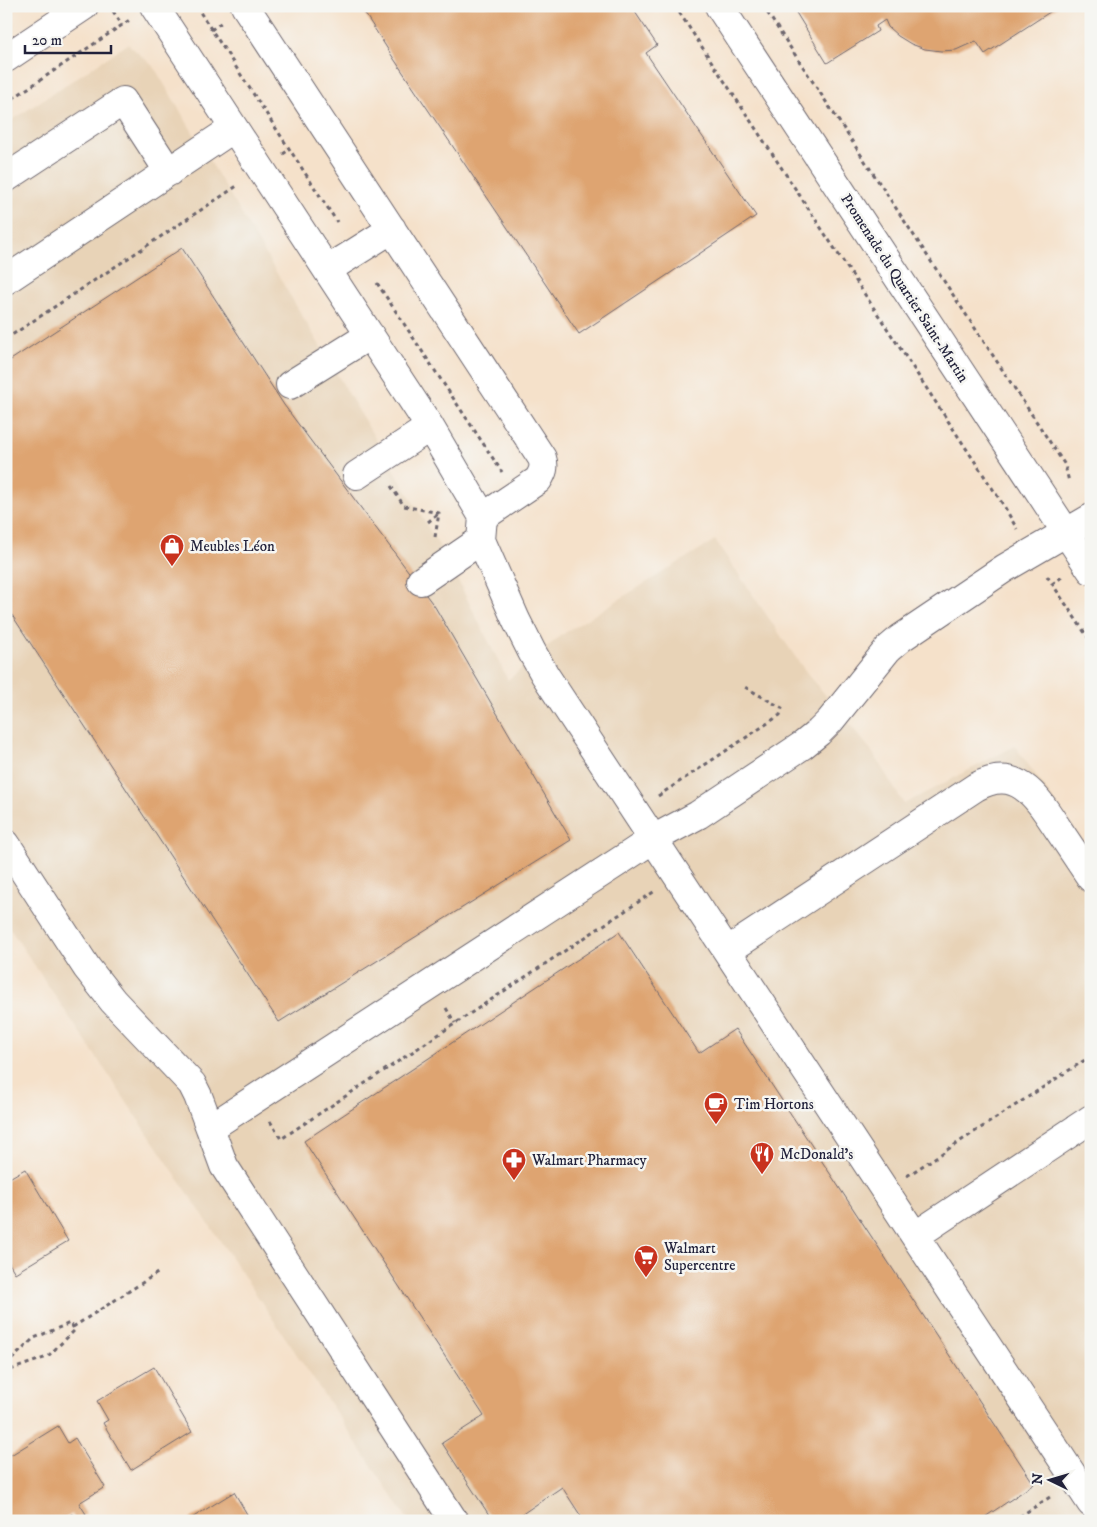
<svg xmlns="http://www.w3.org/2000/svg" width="1097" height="1527" viewBox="0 0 1097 1527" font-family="'IM FELL DW Pica',serif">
<rect width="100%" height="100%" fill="#f6f6f2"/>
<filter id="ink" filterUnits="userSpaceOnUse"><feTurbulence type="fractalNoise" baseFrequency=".02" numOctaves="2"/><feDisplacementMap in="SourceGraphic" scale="10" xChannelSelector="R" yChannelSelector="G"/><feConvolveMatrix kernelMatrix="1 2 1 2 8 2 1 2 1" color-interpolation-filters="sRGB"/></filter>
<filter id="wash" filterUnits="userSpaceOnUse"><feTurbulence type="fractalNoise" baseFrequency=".0096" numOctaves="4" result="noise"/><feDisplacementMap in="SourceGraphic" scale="20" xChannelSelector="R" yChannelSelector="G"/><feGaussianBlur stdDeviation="1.12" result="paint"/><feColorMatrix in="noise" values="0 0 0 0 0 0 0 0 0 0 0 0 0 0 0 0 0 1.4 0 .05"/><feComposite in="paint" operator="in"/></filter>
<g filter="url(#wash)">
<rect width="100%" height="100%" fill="#f5e1ca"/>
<!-- built -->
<path fill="#e8d3b7" d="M128 44 154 67 447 559 508 680 560 636 715 540 803 668 871 750 904 804 1015 746 1091 853V1521H409L6 923V124Z"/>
<g id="blocks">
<!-- building -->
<path fill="#dea471" d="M360 6H616L618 10 623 6H631L657 45 646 53 756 216 579 334 394 59Z
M792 6H1059L985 54 976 41 956 50 941 51 925 49 911 44 898 36 888 27 885 20 876 26 878 31 827 63Z
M182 248 284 405 435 607 571 840 279 1022 6 606V363Z
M619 932 699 1053 735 1029 1034 1484 979 1521H584L562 1487 512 1521H493L442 1443 484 1416 304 1141Z
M25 1169 68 1241 15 1273 6 1258V1180Z
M154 1367 192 1432 131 1470 103 1423 108 1420 97 1401Z
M58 1426 68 1443 75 1438 105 1487 79 1503 86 1514 75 1520 72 1514 61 1521H6V1458Z
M234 1492 251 1521H187Z"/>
</g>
</g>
<g filter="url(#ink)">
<use href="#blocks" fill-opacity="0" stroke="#6c656d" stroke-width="1"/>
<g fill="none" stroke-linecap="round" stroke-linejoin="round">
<defs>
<path id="minor" d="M154 6 430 427 483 517 481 540 516 620 532 652 545 675 1091 1503
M245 6 542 458C545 467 543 472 538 480L483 517
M719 6 1091 570
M6 58 84 6
M6 178 123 101 169 172
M327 270 392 229
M6 280 234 128
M290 385 370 335
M357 475 430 427
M421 581 481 540
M6 844 87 968 113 1001 192 1084 198 1096 210 1128
M727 951 976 787C1018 764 1038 799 1058 829 1069 845 1080 862 1091 878
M915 1236 1091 1119
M454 1521 224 1166 210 1128 632 853 653 839 698 815 803 745 819 732 830 721 888 649 901 638 1005 568 1091 518"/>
</defs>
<!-- minor casing -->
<use href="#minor" stroke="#6c656d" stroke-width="30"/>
<!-- path -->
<path stroke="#6c656d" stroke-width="3" stroke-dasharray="4 4" stroke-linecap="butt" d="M196 6 337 222
M675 6 1004 506 1017 529
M763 6 1065 465 1069 482
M113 11 122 25
M211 30 222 22
M6 103 131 19
M283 154 289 150
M377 283 502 472
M6 339 237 186
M391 486 404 506 439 513 435 537
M428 522 438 514
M1047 576 1091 642
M1052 584 1062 577
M658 796 780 715 782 708 743 686
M446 1008 455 1023
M270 1121 281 1139 655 891
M907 1176 1091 1056
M73 1327 159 1272
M6 1365 34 1338 70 1323 75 1330 47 1357 10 1370 6 1366
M1013 1521 1053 1495"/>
<!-- minor -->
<use href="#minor" stroke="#fff" stroke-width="28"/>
</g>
</g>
<!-- icons -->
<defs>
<symbol id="shop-pin" viewBox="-11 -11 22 30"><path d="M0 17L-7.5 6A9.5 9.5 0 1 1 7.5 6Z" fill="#c8321e" stroke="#f6f6f2"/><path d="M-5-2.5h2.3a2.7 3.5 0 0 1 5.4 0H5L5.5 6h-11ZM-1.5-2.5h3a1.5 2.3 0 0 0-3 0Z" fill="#fff"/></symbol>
<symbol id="cafe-pin" viewBox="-11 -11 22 30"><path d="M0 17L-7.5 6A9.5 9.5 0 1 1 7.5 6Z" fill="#c8321e" stroke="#f6f6f2"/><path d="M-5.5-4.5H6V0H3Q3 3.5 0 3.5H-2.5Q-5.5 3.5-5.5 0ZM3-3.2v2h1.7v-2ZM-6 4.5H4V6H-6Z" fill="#fff"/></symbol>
<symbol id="restaurant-pin" viewBox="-11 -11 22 30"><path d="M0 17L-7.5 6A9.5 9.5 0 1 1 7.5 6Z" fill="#c8321e" stroke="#f6f6f2"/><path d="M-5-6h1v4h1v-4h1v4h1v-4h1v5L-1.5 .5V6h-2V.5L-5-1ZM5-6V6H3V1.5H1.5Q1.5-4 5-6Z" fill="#fff"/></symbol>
<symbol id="pharmacy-pin" viewBox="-11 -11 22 30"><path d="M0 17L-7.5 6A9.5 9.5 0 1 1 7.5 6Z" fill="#c8321e" stroke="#f6f6f2"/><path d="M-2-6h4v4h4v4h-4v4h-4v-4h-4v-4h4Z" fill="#fff"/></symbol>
<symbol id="supermarket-pin" viewBox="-11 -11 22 30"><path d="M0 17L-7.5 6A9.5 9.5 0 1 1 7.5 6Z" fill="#c8321e" stroke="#f6f6f2"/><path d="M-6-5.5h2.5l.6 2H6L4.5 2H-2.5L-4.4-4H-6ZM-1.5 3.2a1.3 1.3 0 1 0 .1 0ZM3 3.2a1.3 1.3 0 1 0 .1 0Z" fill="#fff"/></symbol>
</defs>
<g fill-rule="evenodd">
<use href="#shop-pin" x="158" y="532" width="28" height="38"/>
<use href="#cafe-pin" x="702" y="1090" width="28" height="38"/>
<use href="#restaurant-pin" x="748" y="1140" width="28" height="38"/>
<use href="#pharmacy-pin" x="500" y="1146" width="28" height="38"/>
<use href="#supermarket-pin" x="632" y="1243" width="28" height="38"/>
</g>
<g text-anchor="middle" stroke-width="5" stroke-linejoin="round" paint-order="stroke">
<!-- street labels -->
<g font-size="15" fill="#22223b" stroke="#f6f6f2">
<text transform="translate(905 288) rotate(57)" y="5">Promenade du Quartier Saint-Martin</text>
</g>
<!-- poi labels -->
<g font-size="15" fill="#22223b" stroke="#f6f6f2" text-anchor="start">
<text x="190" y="551">Meubles Léon</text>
<text x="734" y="1109">Tim Hortons</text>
<text x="780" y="1159">McDonald's</text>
<text x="532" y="1165">Walmart Pharmacy</text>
<text x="664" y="1253">Walmart<tspan x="664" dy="17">Supercentre</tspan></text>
</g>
</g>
<!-- margin -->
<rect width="1097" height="1527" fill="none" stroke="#f6f6f2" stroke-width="25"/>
<!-- north arrow -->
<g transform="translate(1050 1480) rotate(275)" stroke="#f6f6f2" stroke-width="4" paint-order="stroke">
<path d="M0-4L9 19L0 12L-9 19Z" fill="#22223b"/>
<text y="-8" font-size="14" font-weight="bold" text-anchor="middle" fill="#22223b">N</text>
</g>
<!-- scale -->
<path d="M25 45v8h86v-8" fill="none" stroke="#22223b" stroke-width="2.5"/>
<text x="32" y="45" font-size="15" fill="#22223b" stroke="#f6f6f2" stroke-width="4" paint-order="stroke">20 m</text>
</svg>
